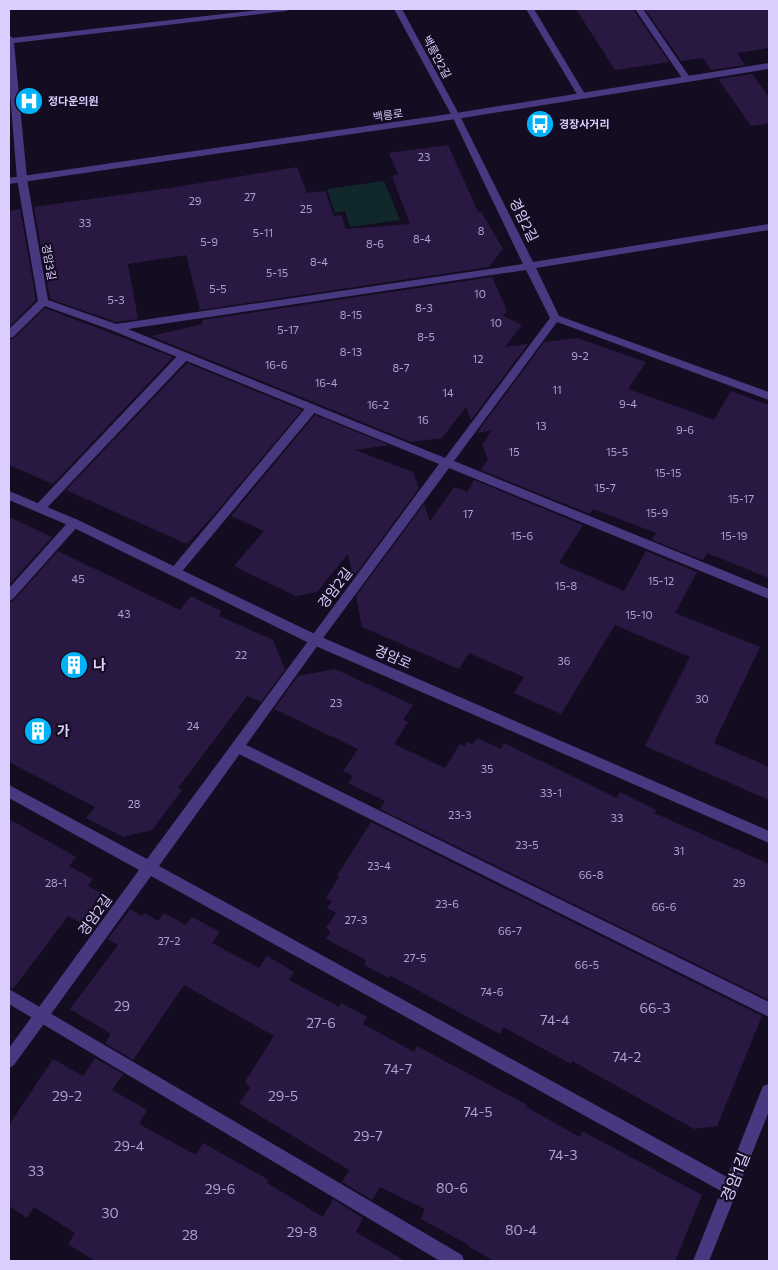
<svg xmlns="http://www.w3.org/2000/svg" width="778" height="1270" viewBox="0 0 778 1270" font-family="Commissioner,'Noto Sans KR',sans-serif">
<rect width="100%" height="100%" fill="#140d21"/>
<!-- green -->
<path fill="#10272b" d="M384 181 400 220 350 227 345 211 335 213 327 189Z"/>
<!-- building -->
<path fill="#291942" d="M576 9H633L669 62 615 70Z
M645 9H769V48L737 53 745 65 711 70 703 58 681 61Z
M752 74 769 98V123L751 126 718 79Z
M448 145 478 212H481L503 249 489 267 200 310 186 255 128 264 138 319 116 322 50 299 34 207 170 188 297 167 307 193 325 191 334 216 341 215 346 229 410 224 392 176 398 174 389 153Z
M20 209 36 300 9 327V211Z
M492 277 507 310 503 316 522 325 505 347 528 344 471 420 466 407 442 438 411 442 151 336 203 324 202 320Z
M45 308 173 357 53 484 9 465V340L14 338Z
M577 338 646 362 628 389 714 420 731 391 769 405V578L707 553 703 560 652 540 656 533 593 509 590 514 481 470 488 459 482 445 492 430 477 433 544 342Z
M187 363 302 410 218 510 187 544 66 490Z
M315 415 389 445 355 450 413 472 419 488 353 578 348 554 317 592 296 596 234 566 264 531 231 516Z
M474 480 583 525 559 563 624 591 646 551 697 572 675 613 760 647 714 743 769 767V800L645 746 690 657 615 625 561 714 514 693 524 677 469 653 459 669 362 627 356 596 424 504 430 521 454 487 467 492Z
M9 517 52 537 9 585Z
M58 551 180 610 191 596 221 611 219 616 273 640 285 670 261 702 247 696 178 788 182 790 152 830 123 837 86 818 95 807 9 762V603L14 600Z
M335 669 413 705 403 720 408 722 394 744 445 768 460 744 465 746 467 742 473 744 477 738 501 749 504 743 617 798 620 792 656 810 654 813 769 864V1000L380 809 385 801 348 783 353 776 343 771 358 749 274 709 298 676Z
M9 819 76 857 69 866 93 879 88 886 114 900 93 930 68 916 13 989 9 987Z
M371 822 762 1016 717 1126 694 1129 572 1061 571 1064 503 1027 500 1034 391 976 389 978 364 965 366 960 326 939 331 932 326 928 336 913 327 908 332 901 326 898 339 877 337 876Z
M130 909 142 916 144 913 158 921 164 913 186 925 192 917 220 932 212 943 259 968 267 956 294 972 289 980 339 1007 341 1003 367 1017 363 1024 414 1052 417 1046 527 1105 526 1107 580 1137 582 1131 702 1195 675 1261H494L468 1246 469 1245 421 1219 425 1209 380 1187 372 1200 342 1182 349 1170 239 1103 250 1088 245 1082 274 1036 184 985 133 1060 105 1043 111 1034 70 1009 118 945 108 939Z
M95 1058 123 1074 112 1090 147 1110 139 1124 196 1155 203 1143 269 1180 267 1183 323 1217 333 1199 363 1218 356 1232 405 1261H95L68 1244 75 1233 34 1207 27 1218 9 1206V1125L53 1059 83 1076Z"/>
<g fill="none" stroke-linecap="round" stroke-linejoin="round">
<!-- service -->
<path fill="#483880" fill-rule="evenodd" d="M526 9H534L586 96 585 98 578 96Z
M184 352 189 356 188 359 44 511H36L34 508 36 505 180 353Z
M312 404 317 408 316 411 179 575H171L169 572 171 569 308 405Z
M238 741 769 1002V1017L233 751 231 747 233 743Z
M9 989 462 1255 464 1261H440L9 1004Z"/>
<!-- minor -->
<path fill="#483880" fill-rule="evenodd" d="M267 9H290L286 11 14 43 27 179 48 300 116 324 523 264 452 116 394 9H402L460 116 533 262 769 224V230L536 268 559 316 769 392V400L557 322 454 461 769 589V599L449 468 326 634 159 866 727 1177 763 1086 769 1084V1111L709 1261H693L721 1191 151 876 14 1065 9 1068V1048L139 870 9 798V785L147 859 439 464 111 330 45 306 13 337 9 338V329L38 301 17 179 9 82V35L13 38ZM526 270 550 318 445 458 128 329Z
M635 9H643L691 79 690 81H684Z
M74 519 78 520 80 523 78 526 13 599 9 601V588L70 520Z"/>
<!-- tertiary -->
<path fill="#483880" fill-rule="evenodd" d="M769 63V69L456 119 9 184V178L456 113Z
M9 491 78 520 319 636 769 831V843L311 644 70 526 9 500Z"/>
</g>
<!-- icons -->
<defs>
<symbol id="hospital-disc" viewBox="-11 -11 22 22"><circle r="9.5" fill="#01b2f8" stroke="#140d21"/><path d="M-5-5h3v3.5h4V-5h3V5h-3V1.5h-4V5h-3Z" fill="#fff"/></symbol>
<symbol id="bus-disc" viewBox="-11 -11 22 22"><circle r="9.5" fill="#01b2f8" stroke="#140d21"/><path d="M-5-6H5V4H4V6H2V4H-2V6H-4V4H-5ZM-3.5-4V0h7V-4ZM-3.5 1.2v1.5H-2V1.2ZM2 1.2v1.5H3.5V1.2Z" fill="#fff"/></symbol>
<symbol id="building-disc" viewBox="-11 -11 22 22"><circle r="9.5" fill="#01b2f8" stroke="#140d21"/><path d="M-4-6H4V6H1V3H-1V6H-4ZM-2.5-4.3h1.7v1.8h-1.7ZM.8-4.3h1.7v1.8H.8ZM-2.5-1h1.7V.8h-1.7ZM.8-1h1.7V.8H.8Z" fill="#fff"/></symbol>
</defs>
<g fill-rule="evenodd">
<use href="#hospital-disc" x="13" y="85" width="32" height="32"/>
<use href="#bus-disc" x="524" y="108" width="32" height="32"/>
<use href="#building-disc" x="58" y="649" width="32" height="32"/>
<use href="#building-disc" x="22" y="715" width="32" height="32"/>
</g>
<g text-anchor="middle" stroke-width="4.5" stroke-linejoin="round" paint-order="stroke">
<!-- far-street labels -->
<g font-size="11" fill="#dccdff" stroke="#140d21">
<text transform="translate(437 57) rotate(62)" y="4">백릉안2길</text>
<text transform="translate(388 115) rotate(-8)" y="4">백릉로</text>
<text transform="translate(49 262) rotate(80)" y="4">경암3길</text>
</g>
<!-- far-poi labels -->
<g font-size="11" font-weight="bold" fill="#dccdff" stroke="#140d21" text-anchor="start">
<text x="48" y="105">정다운의원</text>
<text x="559" y="128">경장사거리</text>
</g>
<!-- number labels -->
<g font-size="11" fill="#afa0d0">
<text x="424" y="161">23</text>
<text x="250" y="201">27</text>
<text x="195" y="205">29</text>
<text x="306" y="213">25</text>
<text x="85" y="227">33</text>
<text x="481" y="235">8</text>
<text x="263" y="237">5-11</text>
<text x="422" y="243">8-4</text>
<text x="209" y="246">5-9</text>
<text x="375" y="248">8-6</text>
<text x="319" y="266">8-4</text>
<text x="277" y="277">5-15</text>
<text x="218" y="293">5-5</text>
<text x="480" y="298">10</text>
<text x="116" y="304">5-3</text>
<text x="424" y="312">8-3</text>
<text x="351" y="319">8-15</text>
<text x="496" y="327">10</text>
<text x="288" y="334">5-17</text>
<text x="426" y="341">8-5</text>
<text x="351" y="356">8-13</text>
<text x="580" y="360">9-2</text>
<text x="478" y="363">12</text>
<text x="276" y="369">16-6</text>
<text x="401" y="372">8-7</text>
<text x="326" y="387">16-4</text>
<text x="557" y="394">11</text>
<text x="448" y="397">14</text>
<text x="628" y="408">9-4</text>
<text x="378" y="409">16-2</text>
<text x="423" y="424">16</text>
<text x="541" y="430">13</text>
<text x="685" y="434">9-6</text>
<text x="514" y="456">15</text>
<text x="617" y="456">15-5</text>
<text x="668" y="477">15-15</text>
<text x="605" y="492">15-7</text>
<text x="741" y="503">15-17</text>
<text x="657" y="517">15-9</text>
<text x="468" y="518">17</text>
<text x="522" y="540">15-6</text>
<text x="734" y="540">15-19</text>
<text x="78" y="583">45</text>
<text x="661" y="585">15-12</text>
<text x="566" y="590">15-8</text>
<text x="124" y="618">43</text>
<text x="639" y="619">15-10</text>
<text x="241" y="659">22</text>
<text x="564" y="665">36</text>
<text x="702" y="703">30</text>
<text x="336" y="707">23</text>
<text x="193" y="730">24</text>
<text x="487" y="773">35</text>
<text x="551" y="797">33-1</text>
<text x="134" y="808">28</text>
<text x="460" y="819">23-3</text>
<text x="617" y="822">33</text>
<text x="527" y="849">23-5</text>
<text x="679" y="855">31</text>
<text x="379" y="870">23-4</text>
<text x="591" y="879">66-8</text>
<text x="56" y="887">28-1</text>
<text x="739" y="887">29</text>
<text x="447" y="908">23-6</text>
<text x="664" y="911">66-6</text>
<text x="356" y="924">27-3</text>
<text x="510" y="935">66-7</text>
<text x="169" y="945">27-2</text>
<text x="415" y="962">27-5</text>
<text x="587" y="969">66-5</text>
<text x="492" y="996">74-6</text>
</g>
<!-- street labels -->
<g font-size="14" fill="#dccdff" stroke="#140d21">
<text transform="translate(524 220) rotate(64)" y="5">경암2길</text>
<text transform="translate(335 588) rotate(-53)" y="5">경암2길</text>
<text transform="translate(393 657) rotate(23)" y="5">경암로</text>
<text transform="translate(95 915) rotate(-54)" y="5">경암2길</text>
</g>
<!-- poi labels -->
<g font-size="14" font-weight="bold" fill="#dccdff" stroke="#140d21" text-anchor="start">
<text x="93" y="670">나</text>
<text x="57" y="736">가</text>
</g>
<!-- near-number labels -->
<g font-size="14" fill="#afa0d0">
<text x="122" y="1011">29</text>
<text x="655" y="1013">66-3</text>
<text x="555" y="1025">74-4</text>
<text x="321" y="1028">27-6</text>
<text x="627" y="1062">74-2</text>
<text x="398" y="1074">74-7</text>
<text x="67" y="1101">29-2</text>
<text x="283" y="1101">29-5</text>
<text x="478" y="1117">74-5</text>
<text x="368" y="1141">29-7</text>
<text x="129" y="1151">29-4</text>
<text x="563" y="1160">74-3</text>
<text x="36" y="1176">33</text>
<text x="452" y="1193">80-6</text>
<text x="220" y="1194">29-6</text>
<text x="110" y="1218">30</text>
<text x="521" y="1235">80-4</text>
<text x="302" y="1237">29-8</text>
<text x="190" y="1240">28</text>
</g>
<!-- near-street labels -->
<g font-size="16" fill="#dccdff" stroke="#140d21">
<text transform="translate(735 1177) rotate(-68)" y="6">경암1길</text>
</g>
</g>
<!-- border -->
<rect width="778" height="1270" fill="none" stroke="#dccdff" stroke-width="20"/>
</svg>
